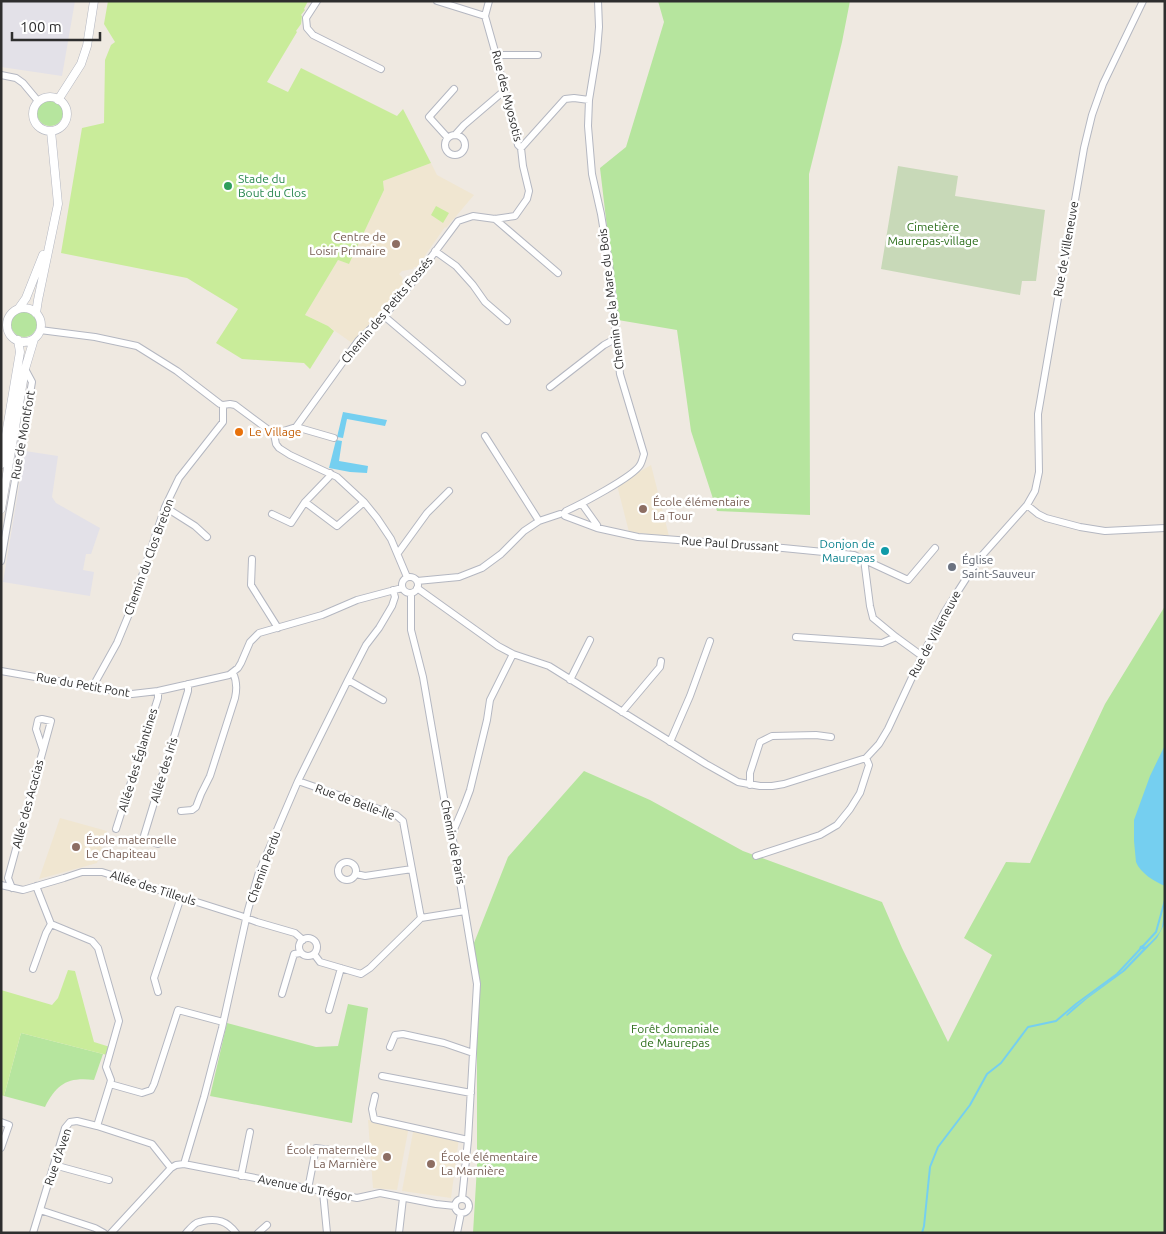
<svg xmlns="http://www.w3.org/2000/svg" width="1166" height="1234" viewBox="0 0 1166 1234" font-family="Ubuntu,sans-serif">
<rect width="100%" height="100%" fill="#efe9e1"/>
<!-- industrial -->
<path fill="#e3e1e8" d="M1 1H75L62 76 1 67Z
M25 451 58 456 52 497 56 503 100 528 91 554H86L83 570 94 572 90 596 3 582Z"/>
<!-- education -->
<path fill="#f0e6d1" d="M431 163 437 175 474 195 446 228 445 227 417 267H414L413 269 402 271 399 274 402 277 403 281 402 289 352 343 328 326 305 315 338 260 349 264 384 190 383 181Z
M651 465 669 536 629 532 617 485Z
M60 818 107 831 97 863 39 879Z
M368 1120 409 1126 397 1190 373 1188Z
M414 1127 459 1138 451 1198 402 1191Z"/>
<!-- green -->
<path fill="#b6e59e" d="M658 1H850L842 42 809 174 810 515 717 511 691 431 677 330 618 320 600 168 626 147 664 22Z
M37 113a13 13 0 1 1 26 0a13 13 0 1 1-26 0Z
M11 324a13 13 0 1 1 26 0a13 13 0 1 1-26 0Z
M1165 606V1233H473L477 1167V995L472 948 508 857 584 771 650 800 743 851 882 902 902 948 948 1042 992 955 964 938 1006 862 1030 863 1105 704Z
M348 1004 368 1008 352 1123 210 1096 227 1023 316 1047 338 1046Z
M21 1033 103 1054 94 1080C67 1077 57 1084 45 1107L4 1096Z"/>
<!-- cemetery -->
<path fill="#c8d9b8" d="M898 166 958 176 955 196 1045 210 1036 281H1022L1020 295 881 269Z"/>
<!-- pitch -->
<path fill="#c9ec9a" d="M108 1H308L304 9 305 10 301 15 302 16 301 24 296 31 297 32 267 82 288 92 301 68 397 116 403 109 431 163 383 181 384 190 349 264 338 260 305 315 328 326 334 331 310 369 304 363 242 359 216 343 238 309 187 278 61 253 82 128 104 123 105 60 111 45 115 42 104 24Z
M436 206 449 213 443 223 431 215Z
M68 970 75 971 94 1042 110 1047 107 1055 21 1033 4 1096 1 1095V990L52 1005 58 998Z"/>
<!-- water -->
<path fill="#75cff0" d="M343 412 387 420 385 426 347 419 343 438 337 437Z
M336 440 342 441 339 461 368 466 367 473 350 472 329 468Z
M1165 745V886C1155 882 1140 873 1136 862L1134 841V820L1150 776Z
M1165 909V923L1157 938 1125 971 1088 998 1067 1016 1066 1015 1073 1008 1122 971 1143 949H1139L1140 946 1143 945 1145 947C1151 942 1160 934 1162 927 1163 921 1163 915 1165 909Z"/>
<g fill="none" stroke-linecap="round" stroke-linejoin="round">
<!-- stream -->
<path stroke="#75cff0" stroke-width="2" d="M922 1233 924 1226 930 1167 938 1147 970 1105 987 1074 1001 1063 1028 1027 1056 1021 1076 1004 1117 974 1156 932 1165 900"/>
<defs>
<path id="minor" d="M317 1 306 18 307 28 313 35 381 69
M437 1 485 16
M496 55H538
M1 75 16 78 23 83 38 101
M455 135 464 125 505 90
M445 145a10 10 0 1 1 20 0a10 10 0 1 1-20 0Z
M448 138 429 117 454 89
M521 148 565 99 574 98 589 100
M495 219 558 273
M435 251 456 266 473 285 485 302 507 321
M384 316 462 382
M40 330 95 337 137 346 177 371 220 404 223 405
M550 387 604 345 617 338
M223 405 230 404 235 405 274 434
M296 427 334 438
M274 434 296 427 358 341 384 316 411 284 458 221 473 216 495 219 515 216 527 199 529 191 523 166 521 148 518 145 496 55 485 16 489 1
M274 434 276 444 279 448 290 455 337 477 364 502 377 518 391 539 407 577
M485 436 539 521
M305 502 337 526 364 502
M582 504 597 525V528
M1027 505 1038 514 1046 518 1080 527 1105 531 1165 528
M165 507 195 526 207 537
M565 512 566 511C581 504 633 477 640 465 642 462 643 457 644 454L620 374 609 263 601 214 592 174 588 126 589 100 597 51 599 27 598 1
M272 514 291 523 305 502 329 477 330 473
M565 516 597 528 638 537 783 548 854 555 908 580 935 548
M398 553 427 513 449 491
M252 559 251 585 278 628
M864 559 870 606 873 618 896 637 922 656
M1 561 32 382 25 369
M402 585a8 8 0 1 1 16 0a8 8 0 1 1-16 0Z
M417 581 459 577 482 568 501 554 524 531 539 521 560 514
M417 588 498 646 513 654 549 666 706 764 738 782 760 786H772L784 784 866 758 879 744 888 729 922 656 944 613 978 560 1027 505 1035 491 1039 472 1038 414 1084 148 1092 115 1103 84 1143 1
M411 593V630L423 677 448 821 452 834 477 984 468 1140 462 1199
M796 637 882 643 896 637
M1 671 132 694 158 691 229 675 238 668 241 663 250 642 259 633 322 615 357 600 402 588
M348 680 383 700
M570 680 590 640
M92 688 117 643 131 609 165 507 179 478 223 422V405
M622 712 660 667 661 661
M670 742 690 696 710 641
M298 781 396 815 403 821 421 918
M750 785V773L760 742 772 736 816 735 831 737
M181 811 192 810 196 807 201 794 210 776 235 698C237 689 237 681 233 673
M116 829 158 698V691
M452 834 464 806 470 790 487 720 490 700 513 654
M158 844 143 839 188 691V684
M756 856 820 835 837 825 850 809 860 793 869 765 866 758
M338 871a9 9 0 1 1 18 0a9 9 0 1 1-18 0Z
M356 874 365 876 412 869
M1 885 23 890 64 878 82 872H102L241 916 257 922 295 933 303 940
M36 886 51 924 92 941 98 948 119 1021 106 1067 111 1080 110 1084 97 1126
M12 888 8 878 51 721 42 719 38 720 36 729 43 750
M299 947a9 9 0 1 1 18 0a9 9 0 1 1-18 0Z
M314 954 320 962 361 974 370 968 421 918 465 911
M33 969 46 933 51 924
M158 992 154 978 181 897
M282 994 294 954 301 953
M329 1010 341 968
M390 1047 395 1035 403 1034 444 1043 473 1053
M382 1076 471 1093
M110 1084 142 1093 151 1090 154 1084 178 1010 223 1022
M375 1096 372 1109 374 1119 468 1140
M1 1122 9 1125 1 1148
M184 1164 204 1097 222 1028 248 910 259 872 298 781 348 680 366 645 379 628 392 606 395 597 393 590
M54 1165 109 1180
M241 1176 250 1132
M308 1189 316 1148 337 1151
M323 1192 327 1233
M455 1206a7 7 0 1 1 14 0a7 7 0 1 1-14 0Z
M33 1233 40 1210
M104 1233 95 1228 40 1210 65 1128 70 1122 77 1121 97 1126 152 1144 171 1168
M111 1233 171 1168 176 1165 184 1164 357 1198 380 1193 436 1204 455 1206
M186 1233C189 1230 192 1226 195 1224 197 1222 200 1222 203 1221 217 1218 227 1221 236 1233
M258 1233 267 1225
M399 1233 403 1198
M457 1233 461 1213"/>
<path id="tertiary" d="M33 114a17 17 0 1 1 34 0a17 17 0 1 1-34 0Z
M58 100 81 64 87 46 94 1
M19 308 26 298 43 255
M7 325a17 17 0 1 1 34 0a17 17 0 1 1-34 0Z
M36 313 38 300 58 204 51 131
M1 464 20 352 18 340
M1 509 25 369 34 339"/>
</defs>
<!-- minor casing -->
<use href="#minor" stroke="#b4b7c1" stroke-width="8"/>
<!-- tertiary casing -->
<use href="#tertiary" stroke="#b4b7c1" stroke-width="9"/>
<!-- minor -->
<use href="#minor" stroke="#fff" stroke-width="6"/>
<!-- tertiary -->
<use href="#tertiary" stroke="#fff" stroke-width="8"/>
</g>
<!-- markers -->
<circle fill="#2e9e5b" stroke="#fff" stroke-width="2" cx="228" cy="186" r="5"/>
<g fill="#8d6e63" stroke="#fff" stroke-width="2">
<circle cx="396" cy="244" r="5"/>
<circle cx="643" cy="509" r="5"/>
<circle cx="76" cy="847" r="5"/>
<circle cx="387" cy="1157" r="5"/>
<circle cx="431" cy="1164" r="5"/>
</g>
<circle fill="#e8710a" stroke="#fff" stroke-width="2" cx="239" cy="432" r="5"/>
<circle fill="#0f9aa8" stroke="#fff" stroke-width="2" cx="885" cy="551" r="5"/>
<circle fill="#6b7280" stroke="#fff" stroke-width="2" cx="952" cy="567" r="5"/>
<g text-anchor="middle" stroke-width="5" stroke-linejoin="round" paint-order="stroke">
<!-- street labels -->
<g font-size="12" fill="#2e2e2e" stroke="#fff">
<text transform="translate(507 96) rotate(76)" y="4">Rue des Myosotis</text>
<text transform="translate(1066 249) rotate(-80)" y="4">Rue de Villeneuve</text>
<text transform="translate(611 299) rotate(-97)" y="4">Chemin de la Mare du Bois</text>
<text transform="translate(387 310) rotate(-50)" y="4">Chemin des Petits Fossés</text>
<text transform="translate(23 435) rotate(-80)" y="4">Rue de Montfort</text>
<text transform="translate(730 544) rotate(4)" y="4">Rue Paul Drussant</text>
<text transform="translate(149 557) rotate(-70)" y="4">Chemin du Clos Breton</text>
<text transform="translate(935 634) rotate(-62)" y="4">Rue de Villeneuve</text>
<text transform="translate(83 685) rotate(10)" y="4">Rue du Petit Pont</text>
<text transform="translate(138 760) rotate(-73)" y="4">Allée des Églantines</text>
<text transform="translate(164 770) rotate(-73)" y="4">Allée des Iris</text>
<text transform="translate(355 802) rotate(20)" y="4">Rue de Belle-Île</text>
<text transform="translate(28 804) rotate(-75)" y="4">Allée des Acacias</text>
<text transform="translate(453 842) rotate(79)" y="4">Chemin de Paris</text>
<text transform="translate(264 867) rotate(-70)" y="4">Chemin Perdu</text>
<text transform="translate(153 888) rotate(18)" y="4">Allée des Tilleuls</text>
<text transform="translate(58 1157) rotate(-71)" y="4">Rue d'Aven</text>
<text transform="translate(305 1188) rotate(11)" y="4">Avenue du Trégor</text>
</g>
<!-- leisure labels -->
<g font-size="12" fill="#27864d" stroke="#fff" text-anchor="start">
<text x="238" y="183">Stade du<tspan x="238" dy="14">Bout du Clos</tspan></text>
</g>
<!-- park labels -->
<g font-size="12" fill="#2c6e1b" stroke="#fff">
<text x="933" y="231">Cimetière<tspan x="933" dy="14">Maurepas-village</tspan></text>
<text x="675" y="1033">Forêt domaniale<tspan x="675" dy="14">de Maurepas</tspan></text>
</g>
<!-- education labels -->
<g font-size="12" fill="#785e54" stroke="#fff" text-anchor="start">
<text x="386" y="241" text-anchor="end">Centre de<tspan x="386" dy="14">Loisir Primaire</tspan></text>
<text x="653" y="506">École élémentaire<tspan x="653" dy="14">La Tour</tspan></text>
<text x="86" y="844">École maternelle<tspan x="86" dy="14">Le Chapiteau</tspan></text>
<text x="377" y="1154" text-anchor="end">École maternelle<tspan x="377" dy="14">La Marnière</tspan></text>
<text x="441" y="1161">École élémentaire<tspan x="441" dy="14">La Marnière</tspan></text>
</g>
<!-- food labels -->
<g font-size="12" fill="#c56008" stroke="#fff" text-anchor="start">
<text x="249" y="436">Le Village</text>
</g>
<!-- culture labels -->
<g font-size="12" fill="#0d838f" stroke="#fff" text-anchor="end">
<text x="875" y="548">Donjon de<tspan x="875" dy="14">Maurepas</tspan></text>
</g>
<!-- worship labels -->
<g font-size="12" fill="#5b616d" stroke="#fff" text-anchor="start">
<text x="962" y="564">Église<tspan x="962" dy="14">Saint-Sauveur</tspan></text>
</g>
</g>
<!-- border -->
<rect width="1166" height="1234" fill="none" stroke="#2e2e2e" stroke-width="5"/>
<!-- scale -->
<path d="M12 32v8h88v-8" fill="none" stroke="#2e2e2e" stroke-width="2.5"/>
<text x="20" y="32" font-size="15" fill="#2e2e2e" stroke="#ffffff" stroke-width="4" paint-order="stroke">100 m</text>
</svg>
